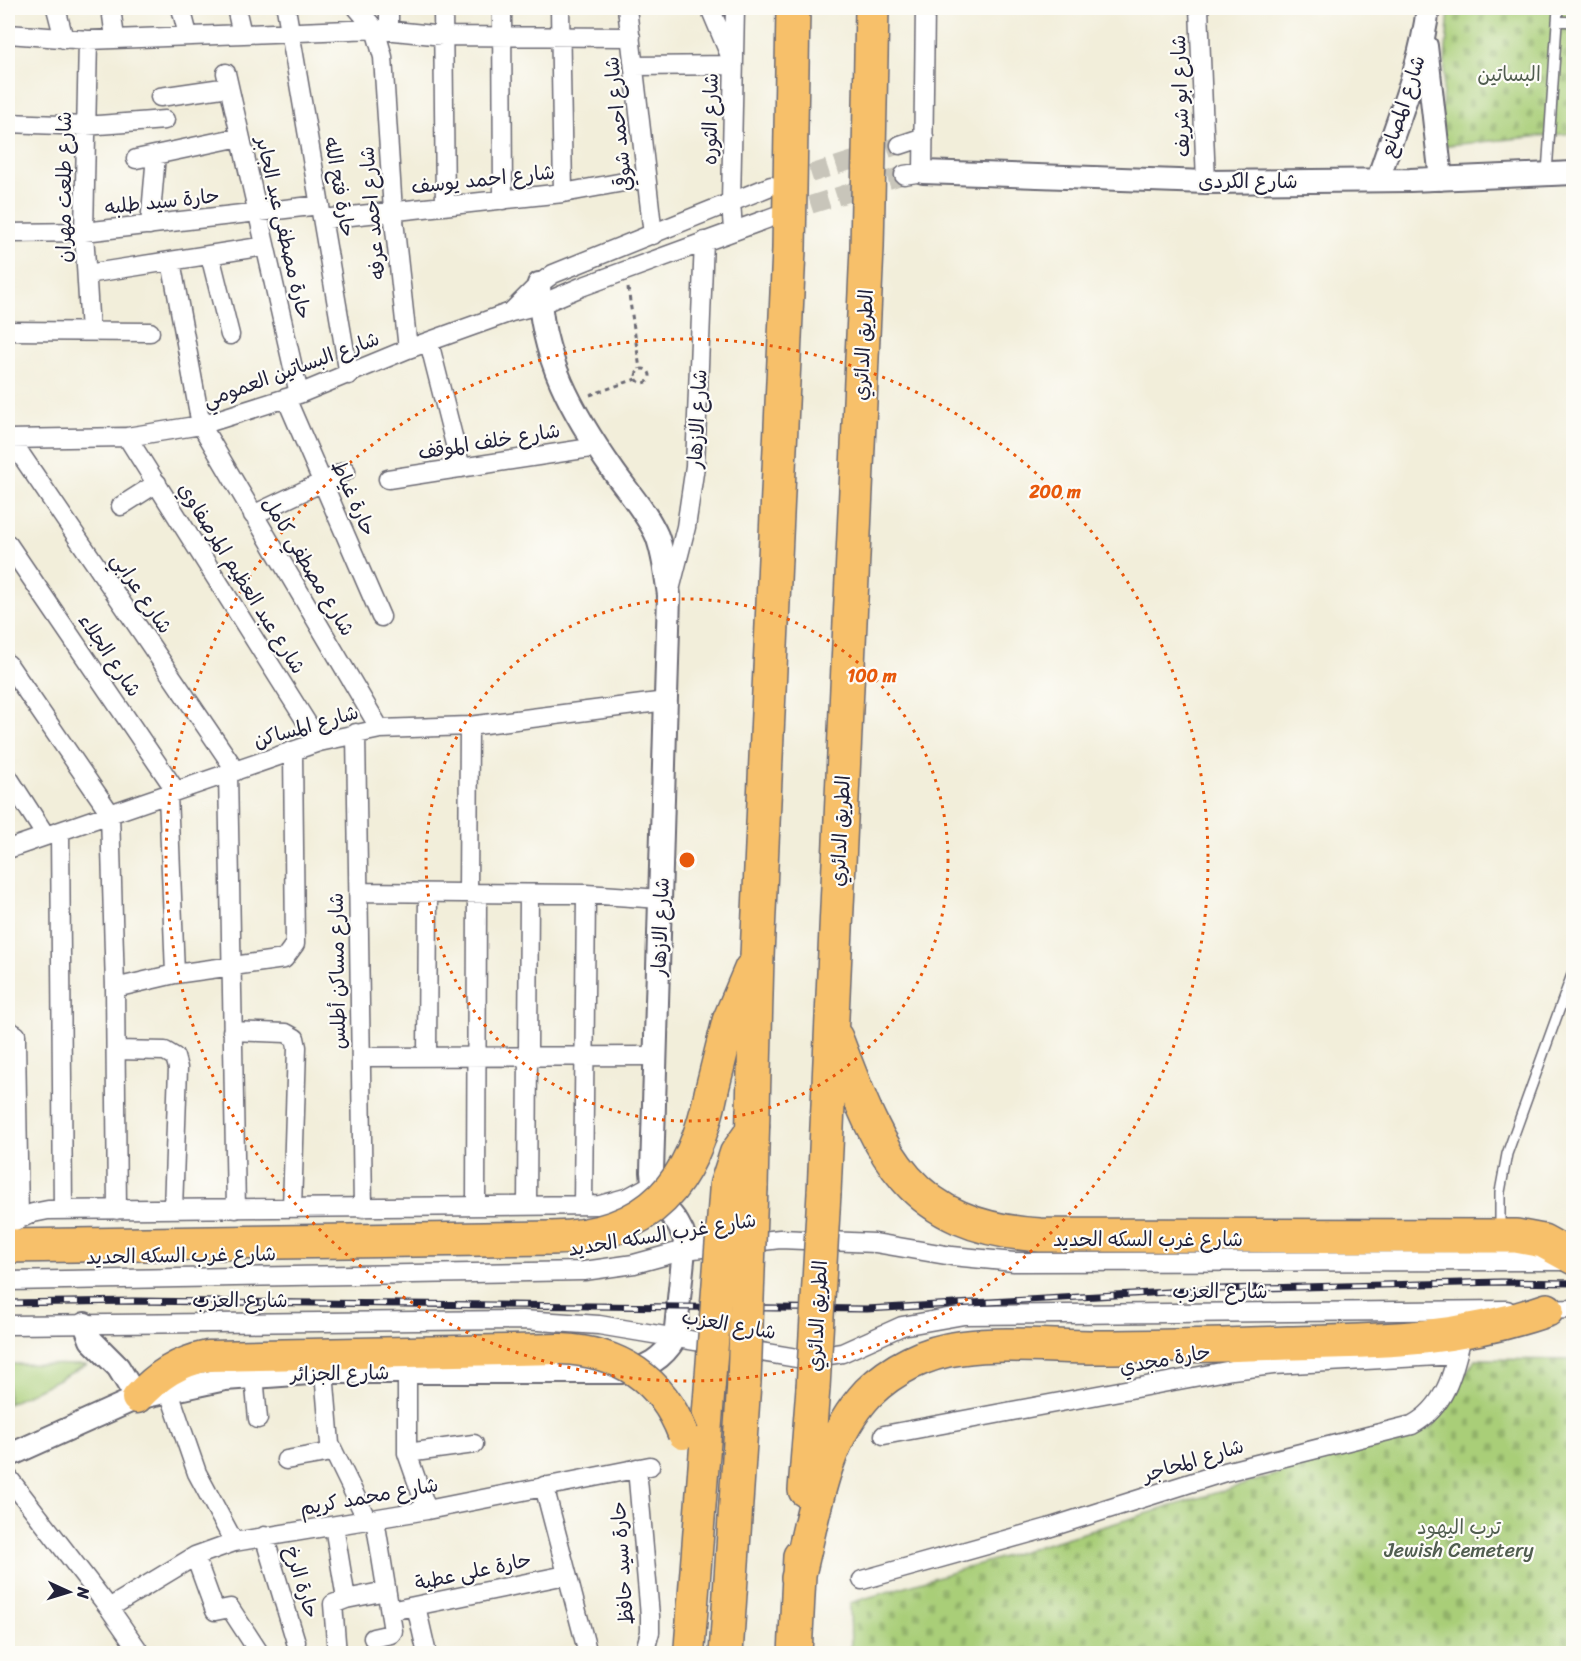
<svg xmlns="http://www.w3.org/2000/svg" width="1581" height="1661" viewBox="0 0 1581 1661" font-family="Sriracha,'Playpen Sans Arabic',sans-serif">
<defs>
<pattern id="cemetery-stones" width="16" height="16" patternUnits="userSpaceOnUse" patternTransform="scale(1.5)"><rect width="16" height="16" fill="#a9ce78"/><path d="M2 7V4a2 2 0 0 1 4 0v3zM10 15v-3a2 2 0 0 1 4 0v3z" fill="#91b169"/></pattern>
</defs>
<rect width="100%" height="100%" fill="#fdfcf7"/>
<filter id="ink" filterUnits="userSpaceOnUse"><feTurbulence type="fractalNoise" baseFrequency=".0167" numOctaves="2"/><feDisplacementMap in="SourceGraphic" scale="12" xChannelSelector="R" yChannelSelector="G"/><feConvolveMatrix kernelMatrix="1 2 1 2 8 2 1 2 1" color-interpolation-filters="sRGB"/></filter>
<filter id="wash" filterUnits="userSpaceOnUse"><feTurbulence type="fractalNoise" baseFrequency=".008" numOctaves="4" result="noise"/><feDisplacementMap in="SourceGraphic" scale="24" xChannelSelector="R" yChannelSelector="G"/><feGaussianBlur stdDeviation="1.35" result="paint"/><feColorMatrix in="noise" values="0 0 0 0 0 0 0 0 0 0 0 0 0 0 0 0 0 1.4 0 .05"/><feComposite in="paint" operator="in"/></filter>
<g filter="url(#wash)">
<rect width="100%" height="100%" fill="#f2eeda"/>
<!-- green -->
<path fill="#a9ce78" stroke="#66785a" stroke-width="1.5" d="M8 1364 87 1365 8 1404Z"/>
<!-- cemetery -->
<path fill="url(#cemetery-stones)" stroke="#66785a" stroke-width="1.5" d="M1449 8H1573V133L1439 146Z
M1475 1359 1573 1360V1653H851L850 1603 1431 1428Z"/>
</g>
<g filter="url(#ink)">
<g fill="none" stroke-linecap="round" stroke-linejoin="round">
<!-- minor-tunnel -->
<path stroke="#c8c5ba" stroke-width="18" stroke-dasharray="18 9" stroke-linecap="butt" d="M785 182 900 145
M785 213 904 175"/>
<defs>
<path id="service" d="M1557 21 1574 22
M1547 173 1558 8
M1500 1230V1192L1507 1154 1574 969"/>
<path id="minor" d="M56 8 64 39
M111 8 115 38
M181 8 188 35
M236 8 242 34
M286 8 349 375
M357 8 375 29 383 57 393 211 408 349
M443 8 445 206
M502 8 503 200
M560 8 563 193
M627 8 653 235
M1199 8 1206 182
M389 31V8
M8 34 88 40 375 29 443 36 631 37
M88 40 84 232 90 332
M634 66 734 65 710 8
M226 73 299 394
M160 97 229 87
M8 123 85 126 165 120
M900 145 924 137
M136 159 240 137
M904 175 923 172 925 8
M323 219 563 193 646 178
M150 225 156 155
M733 230 731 202 735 8
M8 233 84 232 320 205
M210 255 230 335
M171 261 201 425 380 729
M87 274 265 246
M511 312 539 284 553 274 771 186
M8 331 150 332
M429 342 461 468
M286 398 381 617
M127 437 319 742
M8 439 127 437 201 425 299 394 408 349 511 312 539 305 581 287 775 216
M11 440 236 771
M388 479 597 447
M121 506 157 483
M253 515 346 471
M8 544 176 791
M670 590 686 527 695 466 704 241
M8 664 110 813 115 988 117 1210
M356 733 363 1208
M228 773 236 1209
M8 777 46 836
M168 794 175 974
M60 832 63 1210
M8 849 319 742 380 729 469 726 666 701
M359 892 586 894 661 899
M468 893 469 726
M115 988 175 974 284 959 295 944 293 752
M8 1030 16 1035V1042L19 1218
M232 1031 286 1033 295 1038 297 1047 292 1208
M116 1050 165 1051 175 1057 178 1068 173 1209
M427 1056 428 893
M361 1057 656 1056
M583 1205 586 894
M476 1206 477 893
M527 1206 529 894
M8 1224 33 1213 48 1210 600 1205 629 1197 653 1184
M8 1281 584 1271 634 1264 685 1250 780 1239 875 1243 952 1256 1014 1262 1569 1261
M1540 1310 1574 1309
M8 1325 523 1320 599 1325 803 1359 842 1353 902 1326 964 1315 1507 1310
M324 1372 330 1444 367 1520
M407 1372V1453L427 1510
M254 1376 258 1419
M168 1389 197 1473 234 1542
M884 1435 1232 1370 1273 1365 1457 1355
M407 1453 474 1444
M286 1460 332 1452
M637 1468 650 1616V1632L644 1654
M8 1477 109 1608 141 1654
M544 1486 588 1654
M334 1526 346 1599 333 1604 337 1654
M264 1536 296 1642
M195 1556 215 1611 230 1608 260 1654
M862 1580 1048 1528 1225 1472 1412 1425C1450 1405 1455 1363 1465 1324
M346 1599 386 1591
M416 1606 427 1654
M109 1608 195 1556 234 1542 427 1510 650 1466
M390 1611 566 1575
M373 1638 391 1634 393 1631 375 1519"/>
<path id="tertiary" d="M1426 46 1441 179
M923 172 1206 182 1410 180 1574 173
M1378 180C1396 123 1421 67 1428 8
M85 1324 91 1340 118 1367 137 1398
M8 1456 137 1398 225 1379 324 1372H621C646 1369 663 1359 675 1338L685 1240C677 1211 654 1208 652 1172L669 595C666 575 664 555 657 536 647 513 628 492 614 472 573 414 540 356 539 284"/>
<path id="trunk" d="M725 1184 735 1153 754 1126
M137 1398C158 1375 178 1362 208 1356L560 1349
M689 1654 710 1383"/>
<path id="motorway" d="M836 1038C879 1149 904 1227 1040 1235L1516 1236 1543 1241 1574 1258
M712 1089 729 1021 751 969
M751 1187 757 956 789 249 793 8
M824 1193 867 248 872 8
M8 1246 551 1238
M805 1490 813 1388
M798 1578C814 1515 822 1442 868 1393 892 1369 926 1352 960 1348 1005 1342 1052 1347 1097 1347 1160 1347 1224 1345 1288 1343 1383 1341 1456 1341 1547 1310
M726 1654 744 1382
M795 1654 800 1556"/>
</defs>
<!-- service casing -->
<use href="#service" stroke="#6b6973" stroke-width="12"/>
<!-- minor casing -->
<use href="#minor" stroke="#6b6973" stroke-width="21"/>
<!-- tertiary casing -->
<use href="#tertiary" stroke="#6b6973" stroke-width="26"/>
<!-- trunk casing -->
<use href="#trunk" stroke="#6b6973" stroke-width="33"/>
<!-- motorway casing -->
<use href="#motorway" stroke="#6b6973" stroke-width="36"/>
<!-- path -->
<path stroke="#6b6973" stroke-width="3" stroke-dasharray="4.5 4.5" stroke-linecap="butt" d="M628 288 640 369
M636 376a7 7 0 1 1 14 0a7 7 0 1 1-14 0Z
M590 395 636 379"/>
<!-- service -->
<use href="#service" stroke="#fff" stroke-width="9"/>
<!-- minor -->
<use href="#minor" stroke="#fff" stroke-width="18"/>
<!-- tertiary -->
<use href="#tertiary" stroke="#fff" stroke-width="22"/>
<!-- trunk -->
<use href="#trunk" stroke="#f7c06b" stroke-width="30"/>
<!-- motorway -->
<use href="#motorway" stroke="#f7c06b" stroke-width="33"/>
<defs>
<path id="rail" d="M8 1303 133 1301 867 1309 1221 1289 1501 1282 1574 1283"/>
</defs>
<!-- rail casing -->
<use href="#rail" stroke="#22223b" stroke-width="7"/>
<!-- rail -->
<use href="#rail" stroke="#fdfcf7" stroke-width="4.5" stroke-dasharray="14" stroke-linecap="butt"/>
<defs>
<path id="trunk-bridge" d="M560 1349C619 1351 662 1379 683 1434
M710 1383 725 1184"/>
<path id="motorway-bridge" d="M551 1238C651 1237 694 1182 712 1089
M744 1382 751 1187
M813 1388 824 1193"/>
</defs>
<!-- trunk-bridge casing -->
<use href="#trunk-bridge" stroke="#6b6973" stroke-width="33" stroke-linecap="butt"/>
<!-- motorway-bridge casing -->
<use href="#motorway-bridge" stroke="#6b6973" stroke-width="36" stroke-linecap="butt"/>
<!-- trunk-bridge -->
<use href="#trunk-bridge" stroke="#f7c06b" stroke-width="30"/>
<!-- motorway-bridge -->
<use href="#motorway-bridge" stroke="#f7c06b" stroke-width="33"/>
</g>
</g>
<!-- distance rings -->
<g fill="none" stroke="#e8590c" stroke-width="3" stroke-dasharray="3 6">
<circle cx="687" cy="860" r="261"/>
<circle cx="687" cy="860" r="521"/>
</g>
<g text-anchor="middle" stroke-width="4.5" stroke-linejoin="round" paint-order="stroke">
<!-- park labels -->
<g font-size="20" fill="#515e50" stroke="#fdfcf7">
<text x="1509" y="81">البساتين</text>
<text x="1459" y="1534">ترب اليهود<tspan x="1459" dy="23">Jewish Cemetery</tspan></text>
</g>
<!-- street labels -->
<g font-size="20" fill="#22223b" stroke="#fdfcf7">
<text transform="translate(1180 96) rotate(-92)" y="7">شارع ابو شريف</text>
<text transform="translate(1402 106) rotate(-72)" y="7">شارع المصانع</text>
<text transform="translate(710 119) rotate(-89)" y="7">شارع الثوره</text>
<text transform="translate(618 124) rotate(-96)" y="7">شارع احمد شوقي</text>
<text transform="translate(483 179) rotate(-6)" y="7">شارع احمد يوسف</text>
<text x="1248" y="188">شارع الكردى</text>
<text transform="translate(64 187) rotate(-90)" y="7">شارع طلعت مهران</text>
<text transform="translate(340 187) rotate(80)" y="7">حارة فتح الله</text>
<text transform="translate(162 201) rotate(-6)" y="7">حارة سيد طلبه</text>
<text transform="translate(372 213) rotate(-95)" y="7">شارع احمد عرفه</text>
<text transform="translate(284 228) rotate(77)" y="7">حارة مصطفى عبد الجابر</text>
<text transform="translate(863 345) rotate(-87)" y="7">الطريق الدائري</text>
<text transform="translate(291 369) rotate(-20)" y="7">شارع البساتين العمومي</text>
<text transform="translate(697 419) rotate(-87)" y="7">شارع الازهار</text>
<text transform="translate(489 441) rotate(-9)" y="7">شارع خلف الموقف</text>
<text transform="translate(354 498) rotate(66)" y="7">حارة غياط</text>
<text transform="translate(309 566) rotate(59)" y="7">شارع مصطفي كامل</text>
<text transform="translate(242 578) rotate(58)" y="7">شارع عبد العظيم المرصفاوي</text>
<text transform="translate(142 593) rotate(56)" y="7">شارع عرابي</text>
<text transform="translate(110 655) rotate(56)" y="7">شارع الجلاء</text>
<text transform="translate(306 726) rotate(-16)" y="7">شارع المساكن</text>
<text transform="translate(840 831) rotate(-87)" y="7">الطريق الدائري</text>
<text transform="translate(660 927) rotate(-88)" y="7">شارع الازهار</text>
<text transform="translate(337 971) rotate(-91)" y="7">شارع مساكن أطلس</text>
<text transform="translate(662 1234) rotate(-9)" y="7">شارع غرب السكه الحديد</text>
<text x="1148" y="1246">شارع غرب السكه الحديد</text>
<text transform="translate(181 1255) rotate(-1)" y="7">شارع غرب السكه الحديد</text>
<text x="1220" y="1298">شارع العزب</text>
<text x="240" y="1307">شارع العزب</text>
<text transform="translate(817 1316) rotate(-87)" y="7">الطريق الدائري</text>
<text transform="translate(729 1324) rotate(10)" y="7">شارع العزب</text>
<text transform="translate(1165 1359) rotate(-10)" y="7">حارة مجدي</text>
<text transform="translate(340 1373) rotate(-1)" y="7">شارع الجزائر</text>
<text transform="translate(1193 1460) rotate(-17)" y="7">شارع المحاجر</text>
<text transform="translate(369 1496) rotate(-10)" y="7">شارع محمد كريم</text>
<text transform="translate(622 1563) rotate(-94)" y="7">حارة سيد حافظ</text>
<text transform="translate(473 1571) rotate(-12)" y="7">حارة على عطية</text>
<text transform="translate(302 1582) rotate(73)" y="7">حارة الرخ</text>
</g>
</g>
<circle cx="687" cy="860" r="9" fill="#e8590c" stroke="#fdfcf7" stroke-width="3"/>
<g font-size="18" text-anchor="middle" font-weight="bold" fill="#e8590c" stroke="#fdfcf7" stroke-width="4.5" stroke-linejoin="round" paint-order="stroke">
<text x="1055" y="498">200 m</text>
<text x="872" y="682">100 m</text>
</g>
<!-- margin -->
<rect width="1581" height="1661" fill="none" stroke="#fdfcf7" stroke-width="30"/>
<!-- north arrow -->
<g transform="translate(69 1592) rotate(94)" stroke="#fdfcf7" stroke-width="4.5" paint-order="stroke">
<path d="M0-4.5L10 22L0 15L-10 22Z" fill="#22223b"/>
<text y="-9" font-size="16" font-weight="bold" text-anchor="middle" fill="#22223b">N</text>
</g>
</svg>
